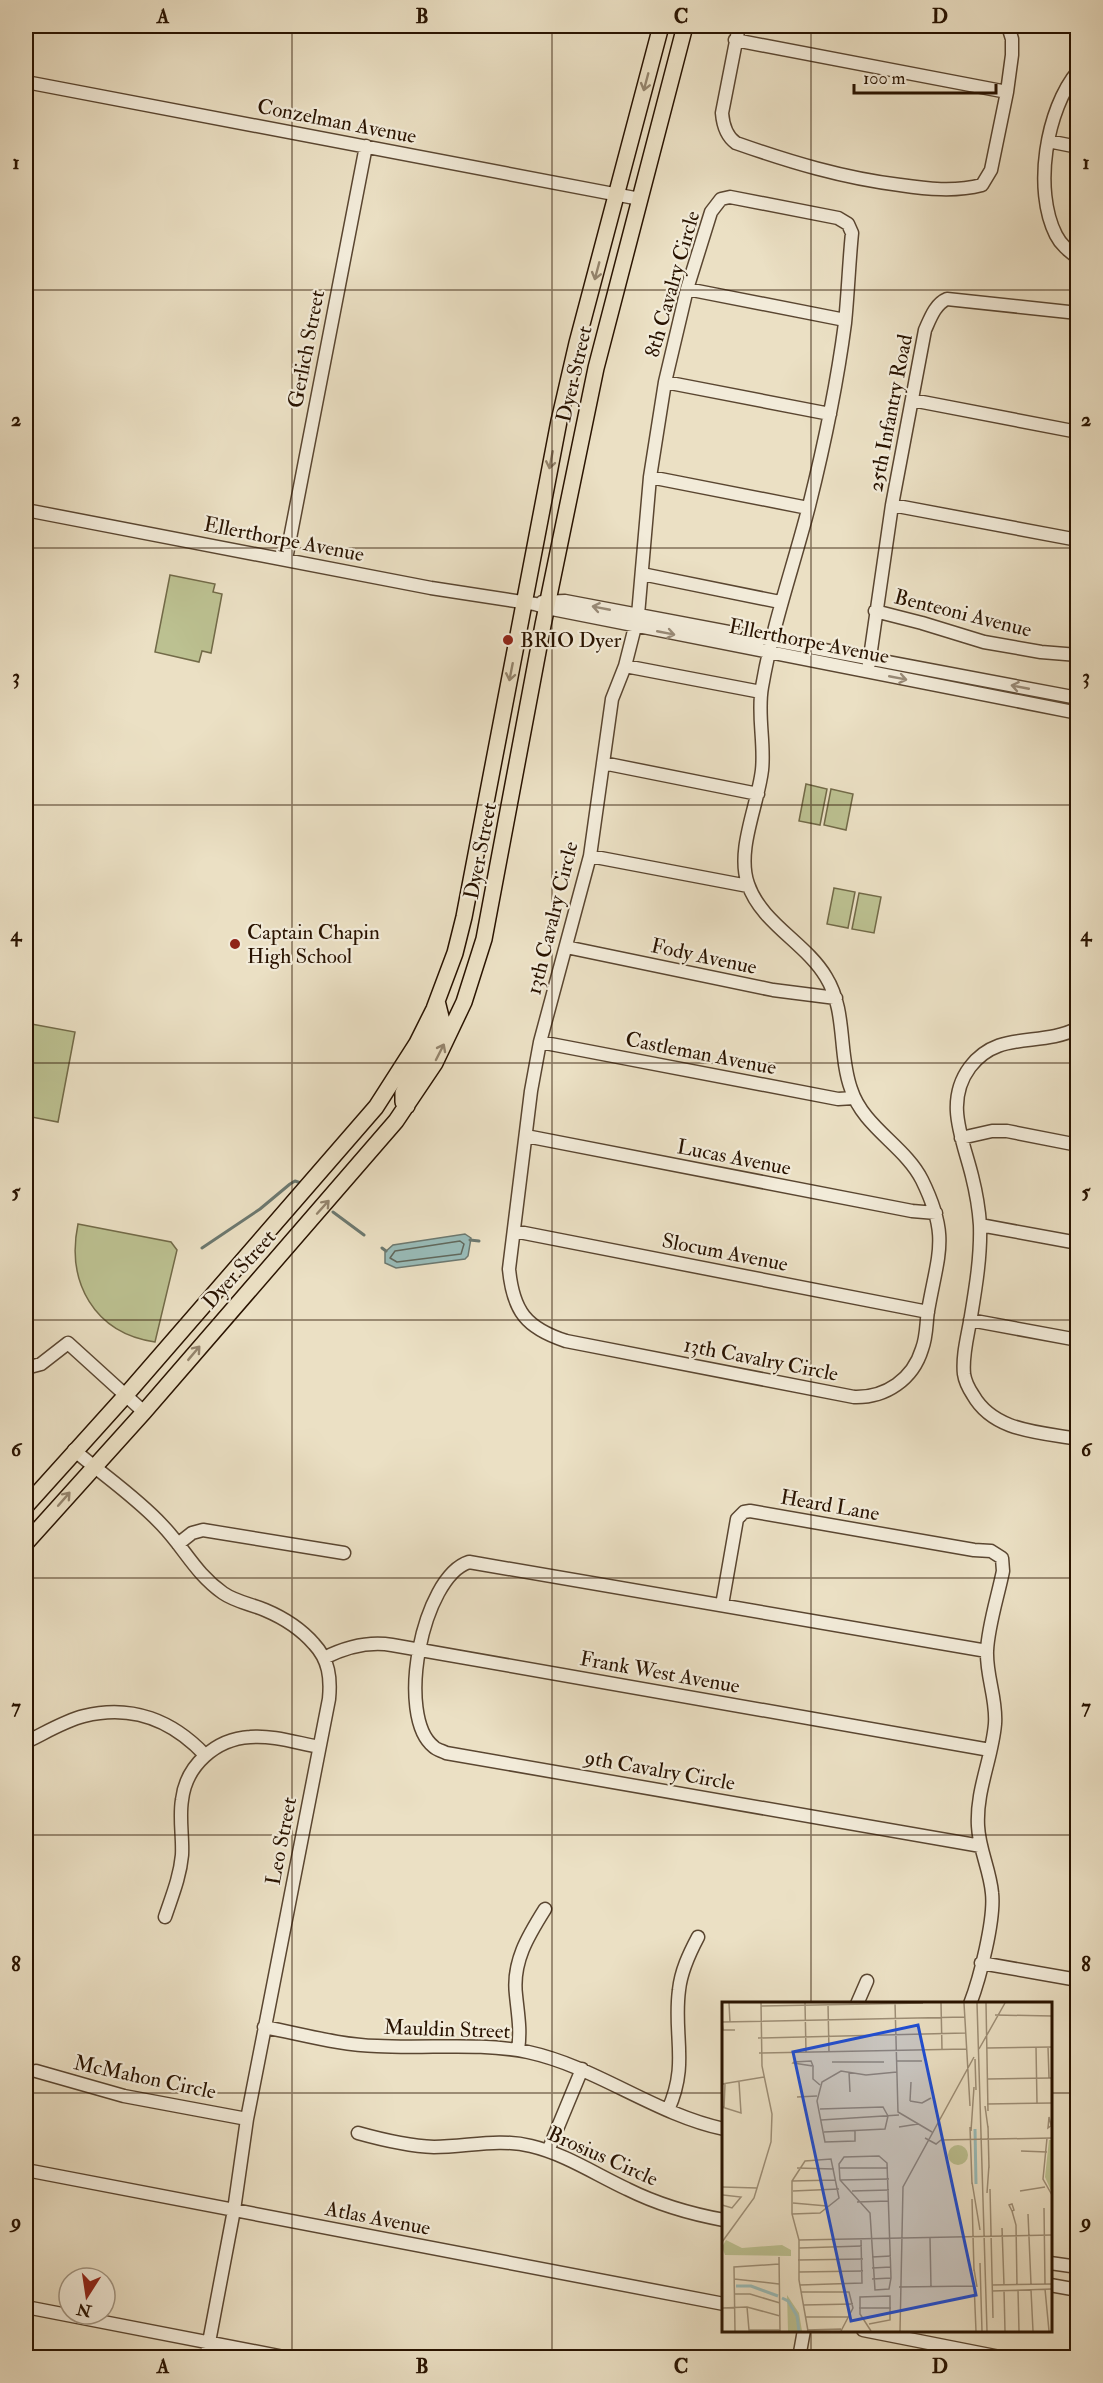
<svg xmlns="http://www.w3.org/2000/svg" width="1103" height="2383" viewBox="0 0 1103 2383" font-family="'IM FELL Double Pica',serif">
<rect width="100%" height="100%" fill="#ebe0c4"/>
<filter id="stains"><feTurbulence type="fractalNoise" baseFrequency=".00333" numOctaves="4"/><feColorMatrix values="0 0 0 0 .2 0 0 0 0 .09 0 0 0 0 .02 0 0 0 .5 -.17"/></filter>
<radialGradient id="worn" r=".72"><stop offset=".6" stop-color="#630" stop-opacity="0"/><stop offset="1" stop-color="#630" stop-opacity=".3"/></radialGradient>
<!-- green -->
<path fill="#bcc191" stroke="#726a48" stroke-width="1.5" d="M170 575 215 584 213 592 222 594 211 653 202 651 199 662 155 652Z
M806 784 827 789 820 825 799 821Z
M831 789 853 794 846 830 824 825Z
M834 888 855 892 848 928 827 924Z
M859 893 881 897 874 933 852 929Z
M26 1023 75 1032 58 1122 26 1116Z
M78 1224 171 1242 177 1250 155 1342C94 1333 66 1282 78 1224Z"/>
<!-- water -->
<path fill="#99bcb9" stroke="#6c786f" stroke-width="1.5" d="M465 1234 471 1238 468 1256 465 1259 396 1268 385 1263V1252L393 1245Z"/>
<g fill="none" stroke-linecap="round" stroke-linejoin="round">
<!-- shore -->
<path stroke="#61685c" stroke-width="1.5" d="M460 1241 464 1244 461 1254 397 1262 390 1258 395 1251Z"/>
<!-- stream -->
<path stroke="#6c786f" stroke-width="3" d="M333 1212 364 1235
M470 1240 479 1241
M202 1248 260 1209 290 1184 295 1181 301 1183
M382 1248 386 1251"/>
<defs>
<path id="minor" d="M739 26 722 113C723 125 726 136 736 143 790 162 843 178 900 185 927 189 955 192 982 185L991 170 1007 92 1012 55V39L1008 26
M735 40 1007 92
M1078 71C1046 109 1033 190 1056 235 1061 245 1069 251 1078 258
M26 82 640 199
M1048 141 1078 147
M730 197 838 218 848 224 852 233C849 263 848 293 845 323 837 384 824 446 809 506 793 568 773 623 762 687 757 714 765 743 762 770 758 805 736 850 748 884 761 923 806 943 826 977 847 1011 838 1053 851 1089 863 1127 905 1146 922 1180 950 1237 938 1253 928 1311 926 1323 927 1336 922 1349 913 1379 886 1398 854 1397L566 1341C526 1328 513 1311 509 1269L531 1091 540 1042 590 856 612 699 625 666 638 615 650 477 665 382 687 289 711 212 721 199Z
M687 289 845 320
M665 382 830 414
M912 400 1078 432
M650 477 808 508
M892 505 1078 540
M26 510 431 588 535 604 547 608 1078 713
M286 559 366 146
M642 574 780 602
M542 602 565 601 1078 698
M875 611 922 623 984 642 1041 652 1078 655
M869 664 892 505 925 330C930 319 935 304 947 299L1078 313
M625 666 761 692
M603 763 758 794
M590 856 748 886
M566 947 773 990 836 998
M1078 1028C1040 1048 999 1029 970 1067 944 1102 963 1139 972 1176 976 1192 979 1209 980 1225 981 1255 976 1286 971 1316 968 1335 962 1355 964 1374 965 1381 969 1389 973 1395 994 1432 1040 1432 1078 1439
M540 1042 838 1099 854 1098
M526 1136 912 1211 936 1213
M961 1138 992 1131H1007L1078 1145
M980 1225 1078 1243
M514 1231 928 1312
M970 1320 1078 1340
M26 1368 41 1364 68 1343 144 1412
M74 1450C103 1475 136 1497 162 1525 185 1549 195 1573 223 1593 236 1602 251 1604 265 1610 284 1618 301 1629 314 1644 329 1660 331 1678 329 1699L247 2119 234 2210 206 2358
M178 1544 192 1533 203 1530 344 1553
M722 1605 737 1519 744 1512 750 1511 974 1550 991 1551 1002 1558 1003 1571C998 1596 988 1626 987 1651 986 1676 997 1699 995 1724 992 1759 976 1790 978 1826 979 1849 990 1870 992 1893 995 1919 980 1978 970 2004
M324 1658C346 1647 368 1641 392 1645L990 1750
M26 1742C45 1733 64 1721 84 1716 132 1704 173 1721 205 1755
M981 1846 446 1753C443 1751 437 1750 434 1747 395 1717 422 1577 469 1562L987 1651
M165 1917C172 1896 180 1877 182 1855 183 1837 179 1818 182 1800 186 1765 216 1739 250 1737 273 1735 297 1743 319 1747
M981 1963 1078 1980
M857 2004 867 1981
M264 2027C302 2034 339 2045 377 2046 427 2049 479 2042 528 2052 597 2067 654 2114 724 2129
M518 2050C521 2030 518 2015 516 1995 512 1962 528 1936 545 1909
M36 2071 124 2096 247 2119
M668 2110C689 2064 673 2035 679 1990 681 1971 689 1954 698 1937
M358 2133C383 2140 408 2146 434 2147 467 2147 498 2138 531 2146 565 2154 595 2174 627 2189 657 2204 691 2214 724 2220
M548 2151 582 2069
M26 2170 724 2304
M1050 2263 1078 2267
M1050 2285 1078 2290
M26 2307 289 2358
M863 2330 1005 2358
M799 2358 804 2330"/>
<path id="major" d="M407 1106 403 1102V1093L442 1021 437 1001
M26 1506 126 1395 376 1107 417 1043 434 1009 455 953 464 917 559 421 577 343 661 26
M26 1543 144 1412 396 1121 435 1063 464 1002 484 939 543 625 596 368 685 26"/>
</defs>
<!-- minor casing -->
<use href="#minor" stroke="#5a4631" stroke-width="15"/>
<!-- major casing -->
<use href="#major" stroke="#291300" stroke-width="18"/>
<!-- minor -->
<use href="#minor" stroke="#f2ebd9" stroke-width="12"/>
<!-- major -->
<use href="#major" stroke="#ebe0c4" stroke-width="15"/>
</g>
<!-- one-way arrows -->
<defs><path id="oneway-shaft" d="M-6 0H5M1.5-3L5.5 0L1.5 3" fill="none" stroke-width="1.6" stroke-linecap="round" stroke-linejoin="round" transform="scale(1.5)"/></defs>
<g stroke="#94846c">
<use href="#oneway-shaft" transform="translate(646 82) rotate(105)"/>
<use href="#oneway-shaft" transform="translate(597 271) rotate(105)"/>
<use href="#oneway-shaft" transform="translate(551 460) rotate(101)"/>
<use href="#oneway-shaft" transform="translate(511 672) rotate(101)"/>
<use href="#oneway-shaft" transform="translate(440 1052) rotate(-63)"/>
<use href="#oneway-shaft" transform="translate(323 1207) rotate(-48)"/>
<use href="#oneway-shaft" transform="translate(194 1353) rotate(-50)"/>
<use href="#oneway-shaft" transform="translate(64 1499) rotate(-49)"/>
</g>
<g stroke="#988a77">
<use href="#oneway-shaft" transform="translate(601 608) rotate(-169)"/>
<use href="#oneway-shaft" transform="translate(666 633) rotate(11)"/>
<use href="#oneway-shaft" transform="translate(898 678) rotate(11)"/>
<use href="#oneway-shaft" transform="translate(1020 687) rotate(-169)"/>
</g>
<!-- grid -->
<path fill="none" stroke="#291300" stroke-width="1.5" stroke-opacity="0.55" d="M292 26V2358M552 26V2358M811 26V2004M26 290H1078M26 548H1078M26 805H1078M26 1063H1078M26 1320H1078M26 1578H1078M26 1835H1078M26 2093H724M1050 2093H1078M811 2330V2358"/>
<!-- markers -->
<g fill="#8f2418" stroke="#f2ebd9" stroke-width="2">
<circle cx="508" cy="640" r="6"/>
<circle cx="235" cy="944" r="6"/>
</g>
<g text-anchor="middle" stroke-width="4.5" stroke-linejoin="round" paint-order="stroke">
<!-- street labels -->
<g font-size="21" fill="#291300" stroke="#f2ebd9">
<text transform="translate(337 121) rotate(11)" y="7">Conzelman Avenue</text>
<text transform="translate(672 284) rotate(-74)" y="7">8th Cavalry Circle</text>
<text transform="translate(306 349) rotate(-79)" y="7">Gerlich Street</text>
<text transform="translate(574 374) rotate(-77)" y="7">Dyer Street</text>
<text transform="translate(890 413) rotate(-79)" y="7">25th Infantry Road</text>
<text transform="translate(284 539) rotate(11)" y="7">Ellerthorpe Avenue</text>
<text transform="translate(963 613) rotate(14)" y="7">Benteoni Avenue</text>
<text transform="translate(809 641) rotate(11)" y="7">Ellerthorpe Avenue</text>
<text transform="translate(480 851) rotate(-79)" y="7">Dyer Street</text>
<text transform="translate(552 918) rotate(-76)" y="7">13th Cavalry Circle</text>
<text transform="translate(704 956) rotate(12)" y="7">Fody Avenue</text>
<text transform="translate(701 1053) rotate(11)" y="7">Castleman Avenue</text>
<text transform="translate(734 1157) rotate(11)" y="7">Lucas Avenue</text>
<text transform="translate(725 1252) rotate(11)" y="7">Slocum Avenue</text>
<text transform="translate(239 1269) rotate(-48)" y="7">Dyer Street</text>
<text transform="translate(761 1359) rotate(11)" y="7">13th Cavalry Circle</text>
<text transform="translate(830 1505) rotate(10)" y="7">Heard Lane</text>
<text transform="translate(660 1672) rotate(10)" y="7">Frank West Avenue</text>
<text transform="translate(660 1770) rotate(10)" y="7">9th Cavalry Circle</text>
<text transform="translate(281 1841) rotate(-79)" y="7">Leo Street</text>
<text transform="translate(447 2029) rotate(2)" y="7">Mauldin Street</text>
<text transform="translate(145 2077) rotate(12)" y="7">McMahon Circle</text>
<text transform="translate(603 2156) rotate(24)" y="7">Brosius Circle</text>
<text transform="translate(378 2218) rotate(11)" y="7">Atlas Avenue</text>
</g>
<!-- poi labels -->
<g font-size="21" fill="#291300" stroke="#f2ebd9" text-anchor="start">
<text x="520" y="647">BRIO Dyer</text>
<text x="247" y="939">Captain Chapin<tspan x="247" dy="24">High School</tspan></text>
</g>
</g>
<!-- overview -->
<g transform="translate(722 2002)">
<rect width="330" height="330" fill="#ebe0c4"/>
<path d="M327 138H330V191L323 175ZM226 153a10 10 0 1 1 20 0a10 10 0 1 1-20 0ZM4 238 20 246 60 243 69 248V254L3 253 0 245ZM65 293 77 311 80 329H66Z" fill="#bcc191"/>
<path fill="none" stroke="#99bcb9" stroke-width="3" d="M253 127 254 182M14 284H29L56 294M60 296 66 299 75 314 77 329"/>
<path fill="none" stroke="#9d8e76" stroke-width="1.5" d="M7 1 8 20M83 1 84 50M173 1 176 110 210 130M219 1 220 47M242 1 248 104M255 1 265 329M264 1 266 109M106 2 107 50M39 4 201 1M273 13 330 14M13 28H1L0 20 243 15M36 36 243 31M314 45 315 101M326 45 327 76M265 46 330 45M257 47 283 1M37 51 244 47M253 57 254 88M89 59 91 64 71 61 72 60ZM175 59H200M110 60H162M91 64V77L98 83M127 70 128 90M266 77 330 76M0 82 42 75M75 95 95 94M188 99 200 101 209 96M188 99 189 80M265 102 330 101M263 104 266 126M0 105 19 111 17 80M2 106 3 82M98 107 161 105 166 114 163 127 102 130M99 118 177 113M329 123 327 115 326 126 330 123M266 124 267 166M177 125 196 122M248 125 250 182M133 128V139L103 140 95 99 100 80 119 69 144 73 175 70M249 129 252 85M203 136 214 142 219 138 330 136M325 136 321 177 330 193M299 149 325 150M157 154 165 161 169 276 167 287 153 288 148 211 118 178 117 162 122 155ZM75 166 112 167M117 166H166M118 178 167 177M70 179 113 178M250 180 258 228M0 185 35 186M268 187 271 316M71 189 117 187M130 189 167 188M298 189 323 185M265 191 267 163M250 197 252 269M135 200 167 199M71 201 105 204M0 203 10 206 19 195 1 193M287 203 290 202 292 208 290 209ZM322 206 323 282M290 209 294 223 295 283M70 212 98 211 117 196 109 157 83 159 70 179V212L77 238V278L86 329M306 212 309 282M280 226 282 283M208 236 209 285M77 238 330 233M0 240 32 196 49 140 50 112 40 64 39 1M77 246 140 244M57 255 58 329M150 255 169 254M76 258 141 257M258 261 260 329M150 266 169 265M252 267 255 285M77 270 141 269M12 277 57 282M150 277 169 276M252 281 254 329M78 283 140 281 139 237M270 283 330 282M177 285 252 284M323 287 327 329M282 288 283 329M296 288 297 329M309 288 311 329M270 289 330 287M79 290H127L131 306 119 329M12 292H28L58 301M81 303 131 302M25 305 27 328H58M0 306 25 305 58 314M137 306H169M83 315H127M147 322 168 318V294L138 295V312L149 329M85 328 119 327M13 329 12 265 57 262M178 329 181 185 252 55"/>
<path fill="#1d4ed8" fill-opacity="0.15" stroke="#1d4ed8" stroke-width="3" d="M196 23 254 293 129 319 71 50Z"/>
<rect width="330" height="330" fill="none" stroke="#291300" stroke-width="3"/>
</g>
<!-- margin -->
<rect width="1103" height="2383" fill="none" stroke="#ebe0c4" stroke-width="66"/>
<!-- north arrow -->
<g transform="translate(87 2296) rotate(192)"><circle r="28" fill="#f2ebd9" stroke="#a29582" stroke-width="1.5"/>
<path d="M0-4.5L10 22L0 15L-10 22Z" fill="#8f2418"/>
<text y="-9" font-size="16" font-weight="bold" text-anchor="middle" fill="#291300">N</text>
</g>
<!-- scale -->
<path d="M854 84v9h142v-9" fill="none" stroke="#291300" stroke-width="3"/>
<text x="863" y="84" font-size="18" fill="#291300" stroke="#f2ebd9" stroke-width="4.5" paint-order="stroke">100 m</text>
<rect x="33" y="33" width="1037" height="2317" fill="none" stroke="#291300" stroke-width="2"/>
<g font-size="20" text-anchor="middle" font-weight="bold" fill="#291300">
<text x="163" y="23">A</text>
<text x="422" y="23">B</text>
<text x="681" y="23">C</text>
<text x="940" y="23">D</text>
<text x="16" y="169">1</text>
<text x="1086" y="169">1</text>
<text x="16" y="426">2</text>
<text x="1086" y="426">2</text>
<text x="16" y="683">3</text>
<text x="1086" y="683">3</text>
<text x="16" y="941">4</text>
<text x="1086" y="941">4</text>
<text x="16" y="1198">5</text>
<text x="1086" y="1198">5</text>
<text x="16" y="1456">6</text>
<text x="1086" y="1456">6</text>
<text x="16" y="1713">7</text>
<text x="1086" y="1713">7</text>
<text x="16" y="1971">8</text>
<text x="1086" y="1971">8</text>
<text x="16" y="2228">9</text>
<text x="1086" y="2228">9</text>
<text x="163" y="2373">A</text>
<text x="422" y="2373">B</text>
<text x="681" y="2373">C</text>
<text x="940" y="2373">D</text>
</g>
<rect width="100%" height="100%" filter="url(#stains)"/>
<rect width="100%" height="100%" fill="url(#worn)"/>
</svg>
